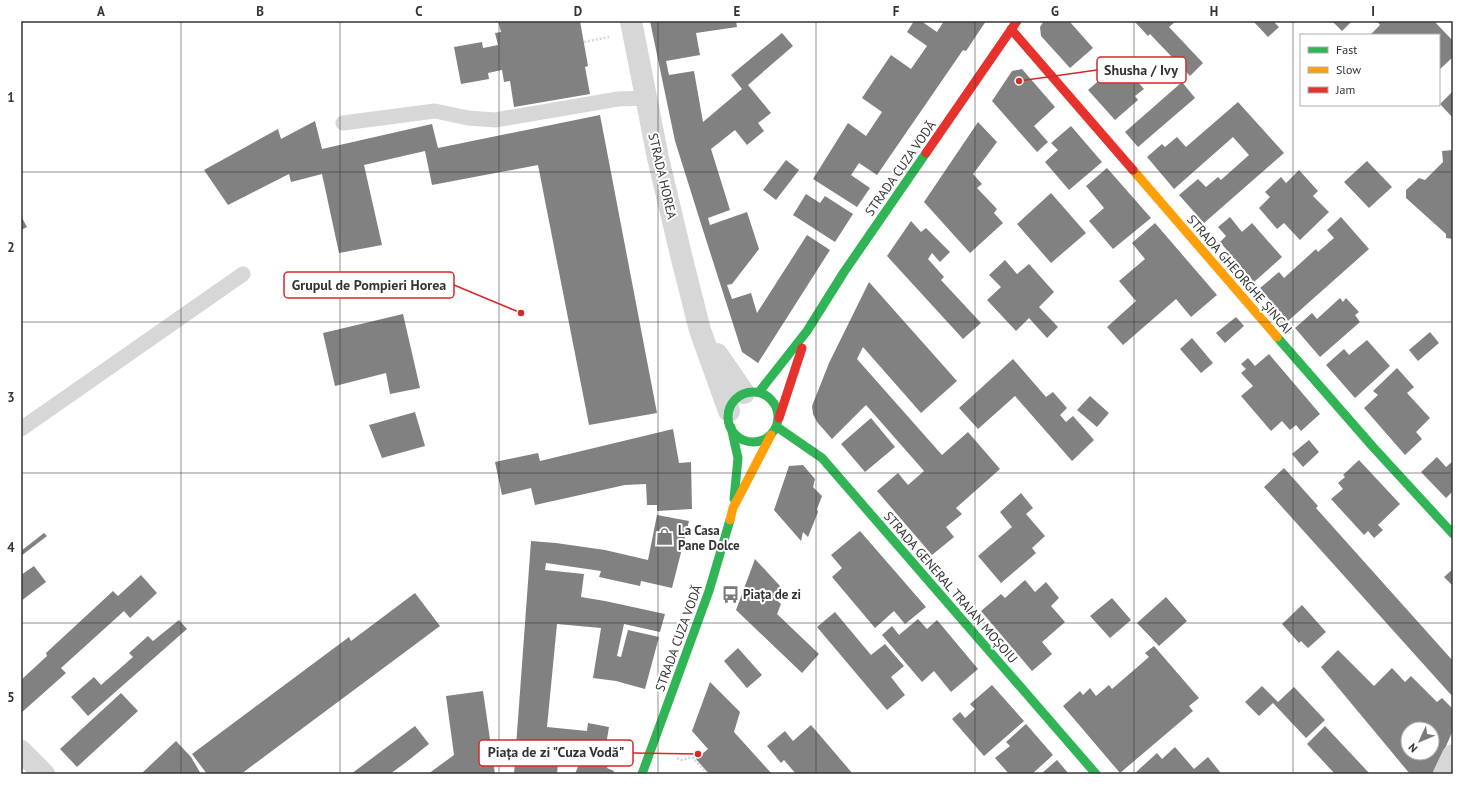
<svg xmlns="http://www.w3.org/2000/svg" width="1474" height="795" viewBox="0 0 1474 795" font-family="'PT Sans',sans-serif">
<rect width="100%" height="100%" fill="#fff"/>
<!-- building -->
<path fill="#818181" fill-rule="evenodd" d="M498 21H580L588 66 585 67 590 94 514 107 510 81 504 82 502 70 488 73 489 79 461 84 454 47 482 42 483 48 498 45 495 33 501 32Z
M650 21H736L737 27 696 33 700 55 666 61 669 75 694 71 703 122 742 89 731 75 782 33 793 46 748 85 771 113 758 123 764 131 747 145 735 130 711 149 730 210 708 218 710 225 747 212 759 249 732 284 727 285 732 299 751 293 757 313 807 235 830 250 758 363 742 352 702 227 675 141Z
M914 21H921L937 32 944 21H986L966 51 963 50 877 175 859 163 851 175 870 188 857 207 813 179 848 123 866 136 882 112 862 98 891 55 911 69 927 46 907 32Z
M1044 21H1071L1070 22 1093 48 1070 68 1041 36 1040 27Z
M1134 21H1176L1169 27 1203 63 1190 76 1150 34 1148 36Z
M1253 21H1273L1279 27 1268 37Z
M1332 21H1352L1342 31Z
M1377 21H1434L1453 41V57L1439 70V35H1370L1380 25Z
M1120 62 1144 89 1135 96 1138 100 1115 120 1088 90Z
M1022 69 1055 107 1034 126 1048 142 1037 152 992 101 1012 71Z
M1182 82 1195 98 1138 147 1125 132Z
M1453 91V118L1440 104Z
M1238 102 1284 153 1204 223 1179 195 1198 179 1206 187 1218 177 1221 180 1249 155 1233 137 1174 189 1147 157 1162 144 1165 147 1177 137 1186 147Z
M600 115 657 413 589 425 538 165 432 185 425 151 364 165 382 245 339 253 322 174 291 182 289 174 228 205 204 170 278 129 281 139 315 121 322 149 432 124 438 148Z
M978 122 997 142 973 174 982 184 977 188 997 209 994 213 1003 223 970 253 924 202Z
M1071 126 1102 162 1069 190 1045 162 1058 150 1051 143Z
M1453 150V239L1446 238V234L1406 198V190L1419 178 1425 180 1443 162 1442 151Z
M786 160 799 170 776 200 763 190Z
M1367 161 1392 187 1369 208 1344 182Z
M1107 168 1151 218 1113 249 1089 221 1104 208 1086 186Z
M1299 170 1318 191 1313 196 1329 212 1300 240 1284 223 1277 229 1259 208 1270 197 1265 192 1281 177 1286 183Z
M1051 193 1086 233 1051 263 1017 224Z
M806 194 820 203 825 196 853 214 835 242 793 215Z
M21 216 27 227 21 230Z
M1230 217 1242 232 1252 223 1282 257 1254 282 1220 242 1226 236 1218 227Z
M1341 217 1369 249 1288 321 1260 288 1279 272 1284 278 1316 249 1318 252 1334 238 1327 230Z
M911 221 921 232 926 228 950 252 940 262 932 253 928 259 944 277 941 280 981 323 963 339 887 256Z
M1155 223 1217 295 1191 317 1176 299 1123 345 1107 327 1136 301 1119 281 1145 259 1132 243Z
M1005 260 1017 274 1029 264 1054 292 1039 307 1058 327 1047 338 1029 318 1016 331 987 300 1001 287 989 275Z
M869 282 957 381 921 413 863 347 857 359 942 455 968 432 1000 469 956 508 962 514 946 527 954 537 932 555 877 491 898 473 908 485 924 471 866 405 832 439 817 422 813 414 812 406 829 363Z
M1340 298 1343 302 1346 298 1359 312 1355 315 1360 322 1320 357 1295 328 1312 313 1317 319Z
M403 314 420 388 390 394 386 373 335 386 323 333Z
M1236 317 1244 326 1225 343 1216 333Z
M1430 332 1439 343 1418 361 1409 350Z
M1192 338 1213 363 1201 373 1180 349Z
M1367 340 1390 366 1355 398 1326 365 1344 349 1349 355Z
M1269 354 1320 414 1301 431 1296 425 1290 430 1282 421 1271 431 1241 396 1253 386 1241 373 1246 369 1241 364 1248 358 1255 366Z
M1013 359 1046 397 1053 392 1067 408 1060 415 1066 422 1073 416 1094 440 1072 461 1015 396 978 429 959 408Z
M1397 368 1414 387 1407 393 1430 418 1416 432 1422 439 1405 455 1364 408 1378 395 1373 391Z
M1090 396 1109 413 1097 427 1077 410Z
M415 412 425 446 382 458 369 425Z
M871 418 895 447 865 472 841 444Z
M673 429 679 463 691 462 692 509 657 511V505H647L646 484 625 485 535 505 531 488 502 495 495 462 538 453 540 461Z
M1309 440 1319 452 1303 467 1292 454Z
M1437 457 1446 467 1453 461V491L1446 498 1421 472Z
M1359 460 1400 504 1378 525 1383 530 1374 538 1368 531 1364 535 1331 499 1343 489 1338 483 1345 477 1343 475Z
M803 465 815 479 813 487 822 496 817 509 818 512 808 537 803 532 801 541 774 510 789 466Z
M1284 468 1318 506 1316 508 1453 661V697L1264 487Z
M1021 493 1033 508 1026 514 1045 536 1032 548 1036 553 1001 583 978 556 1012 527 1000 512Z
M657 515 689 521 672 588 641 581 640 586 599 577 601 571 546 563 545 570 584 574 581 597 605 601 665 614 660 632 624 624 617 656 621 657 628 630 659 637 645 689 616 681 593 678 601 628 557 624 547 727 587 731 588 723 609 727 604 757 610 759 607 768 614 771 613 774H575L584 751 545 748 544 751 559 752 557 774H514L531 541 556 543 605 550 648 560Z
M860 531 926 607 905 624 894 611 875 628 832 577 842 568 831 555Z
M44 533 47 536 21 556V551Z
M755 559 780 586 773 597 781 604 777 614 819 654 802 673 736 610Z
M34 566 46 582 21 601V575Z
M1453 569V586L1444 577Z
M141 575 157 593 130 618 124 611 61 668 66 673 21 713V680L47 656 46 653 113 591 118 596Z
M1025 580 1035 592 1046 582 1059 598 1051 606 1065 622 1042 642 1052 654 1032 671 981 611 1001 594 1005 598Z
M415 593 440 626 241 774H207L192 754 349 637 351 641Z
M1166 597 1187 621 1159 646 1137 623Z
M1112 598 1131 620 1110 638 1090 616Z
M1302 605 1326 632 1308 648 1301 641 1299 643 1282 624Z
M835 612 871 655 885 644 904 666 891 677 905 695 887 710 817 627Z
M918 619 927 629 937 620 978 669 951 692 934 671 922 682 882 635 892 626 899 635Z
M179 620 187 629 88 716 71 697 94 677 101 685 133 657 129 653 148 636 153 641Z
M1154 646 1199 698 1189 706 1193 711 1120 773 1063 706 1080 691 1083 695 1090 688 1096 696 1109 685 1112 689 1149 657 1145 653Z
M738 648 762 675 747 688 724 661Z
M1338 650 1374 686 1392 668 1405 682 1411 676 1437 702 1442 698 1453 709V730L1434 774H1410L1321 667ZM1408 729H1432V753H1408Z
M710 682 740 712 734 732 772 774H709L696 759 708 749 692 731Z
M992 685 1024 721 984 756 952 719 960 712 965 718 975 709 970 704Z
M1262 686 1278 702 1294 687 1325 720 1306 738 1273 703 1259 716 1245 702Z
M483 691 495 774H428L454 755 446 696Z
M121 693 138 711 77 767 60 749Z
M1026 724 1053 755 1032 774H1009L995 758 1010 746 1006 742Z
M811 725 853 774H796L784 760 781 763 767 746 785 731 793 741Z
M415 726 429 744 405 763 390 774H351Z
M1325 726 1370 774H1335L1307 744Z
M176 741 191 757 201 774H141Z
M1175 747 1194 769 1208 757 1220 772 1218 774H1134L1157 753 1162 759Z
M1057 760 1069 774H1041Z"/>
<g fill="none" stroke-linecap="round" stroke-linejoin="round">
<!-- path -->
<path stroke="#d6d6d6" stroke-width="2.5" stroke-dasharray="2 2" stroke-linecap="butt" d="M584 42 609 37
M677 758 682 760 692 757 708 774"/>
<!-- lane -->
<path stroke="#d7d7d7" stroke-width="15" d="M343 123 435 111 468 118 495 120 618 99 646 98
M21 429 243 274"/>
<!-- street -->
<path stroke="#d7d7d7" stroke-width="22" d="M631 21 658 158 682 259 700 330 729 411
M717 354 744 393
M21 751 44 774
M1444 774 1453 755"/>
<!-- fast -->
<path stroke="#30b455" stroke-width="9" d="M1277 337 1373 447 1453 534
M728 417a25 25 0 1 1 50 0a25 25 0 1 1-50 0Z
M759 392 807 331 844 272 926 153
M731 427 738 458 734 499
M777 427 822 458 1096 774
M642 774 709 591 730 520"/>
<!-- slow -->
<path stroke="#ff9f0a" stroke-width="9" d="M1133 170 1277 337
M730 520 733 508 771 435"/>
<!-- jam -->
<path stroke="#e5322d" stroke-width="9" d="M1011 29 1133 170
M926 153 1017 21
M779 418 802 348"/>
</g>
<!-- grid -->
<path fill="none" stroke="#333" stroke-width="1" stroke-opacity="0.55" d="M181 21V774M340 21V774M499 21V774M658 21V774M816 21V774M975 21V774M1134 21V774M1293 21V774M21 172H1453M21 322H1453M21 473H1453M21 623H1453"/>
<!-- icons -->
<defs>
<symbol id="shop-bare" viewBox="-9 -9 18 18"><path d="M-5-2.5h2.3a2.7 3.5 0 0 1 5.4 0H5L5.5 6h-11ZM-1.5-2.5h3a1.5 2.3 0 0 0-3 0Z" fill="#7a7a7a" stroke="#fff" stroke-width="2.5" paint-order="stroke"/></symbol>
<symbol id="bus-bare" viewBox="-9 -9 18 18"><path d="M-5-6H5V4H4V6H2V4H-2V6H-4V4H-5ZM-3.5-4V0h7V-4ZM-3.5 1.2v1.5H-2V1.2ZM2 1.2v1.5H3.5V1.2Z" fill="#7a7a7a" stroke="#fff" stroke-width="2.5" paint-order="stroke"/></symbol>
</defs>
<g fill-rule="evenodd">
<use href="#shop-bare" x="652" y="524" width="25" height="25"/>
<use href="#bus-bare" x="718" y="582" width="25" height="25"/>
</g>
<g text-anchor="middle" stroke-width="4" stroke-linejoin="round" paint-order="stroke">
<!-- street labels -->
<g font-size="13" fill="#333" stroke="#fff">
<text transform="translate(900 168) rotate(-55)" y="5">STRADA CUZA VODĂ</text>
<text transform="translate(663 176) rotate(77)" y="5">STRADA HOREA</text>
<text transform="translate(1240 274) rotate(49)" y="5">STRADA GHEORGHE ȘINCAI</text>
<text transform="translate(951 587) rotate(49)" y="5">STRADA GENERAL TRAIAN MOȘOIU</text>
<text transform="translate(678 638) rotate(-70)" y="5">STRADA CUZA VODĂ</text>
</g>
<!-- poi labels -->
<g font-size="13" font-weight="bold" fill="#333" stroke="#fff" text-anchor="start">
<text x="678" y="535">La Casa<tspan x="678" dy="15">Pane Dolce</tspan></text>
<text x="743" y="599">Piața de zi</text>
</g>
</g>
<!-- callouts -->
<path fill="none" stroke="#d62828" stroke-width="1.5" d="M1019 81L1097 70M521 313L454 285M698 754L633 753"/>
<g fill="#d62828" stroke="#fff" stroke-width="1.5">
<circle cx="1019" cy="81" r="4"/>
<circle cx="521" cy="313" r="4"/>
<circle cx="698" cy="754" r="4"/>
</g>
<g fill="#fff" stroke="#d62828" stroke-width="1.5">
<rect x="1097" y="57" width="89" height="26" rx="4"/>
<rect x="284" y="272" width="170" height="26" rx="4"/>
<rect x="479" y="740" width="154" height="26" rx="4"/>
</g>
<g font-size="14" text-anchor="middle" font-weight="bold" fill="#333">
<text x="1141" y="75">Shusha / Ivy</text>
<text x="369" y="290">Grupul de Pompieri Horea</text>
<text x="556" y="757">Piața de zi "Cuza Vodă"</text>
</g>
<!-- border -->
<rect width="1474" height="795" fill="none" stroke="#ffffff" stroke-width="44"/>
<!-- legend -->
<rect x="1300" y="34" width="140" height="72" fill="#ffffff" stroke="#adadad"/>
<rect x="1308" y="47" width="20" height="6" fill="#30b455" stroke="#adadad"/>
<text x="1336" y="54" font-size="12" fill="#333333">Fast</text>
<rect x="1308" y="67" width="20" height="6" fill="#ff9f0a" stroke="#adadad"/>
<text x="1336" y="74" font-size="12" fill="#333333">Slow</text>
<rect x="1308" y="87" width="20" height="6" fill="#e5322d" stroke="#adadad"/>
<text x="1336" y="94" font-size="12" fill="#333333">Jam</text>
<!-- north arrow -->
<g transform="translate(1420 741) rotate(226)"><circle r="19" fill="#ffffff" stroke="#adadad"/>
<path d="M0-3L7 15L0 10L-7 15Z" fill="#7a7a7a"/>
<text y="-6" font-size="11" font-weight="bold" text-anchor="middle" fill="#333333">N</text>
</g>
<rect x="22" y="22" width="1430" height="751" fill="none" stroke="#333" stroke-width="1.5"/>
<g font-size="13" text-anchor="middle" font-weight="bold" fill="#333">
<text x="101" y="16">A</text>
<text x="260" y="16">B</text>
<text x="419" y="16">C</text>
<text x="578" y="16">D</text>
<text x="737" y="16">E</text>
<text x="896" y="16">F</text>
<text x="1055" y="16">G</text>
<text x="1214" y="16">H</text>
<text x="1373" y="16">I</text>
<text x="11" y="102">1</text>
<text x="11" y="252">2</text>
<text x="11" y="402">3</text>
<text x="11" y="552">4</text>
<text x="11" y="702">5</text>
</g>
</svg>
